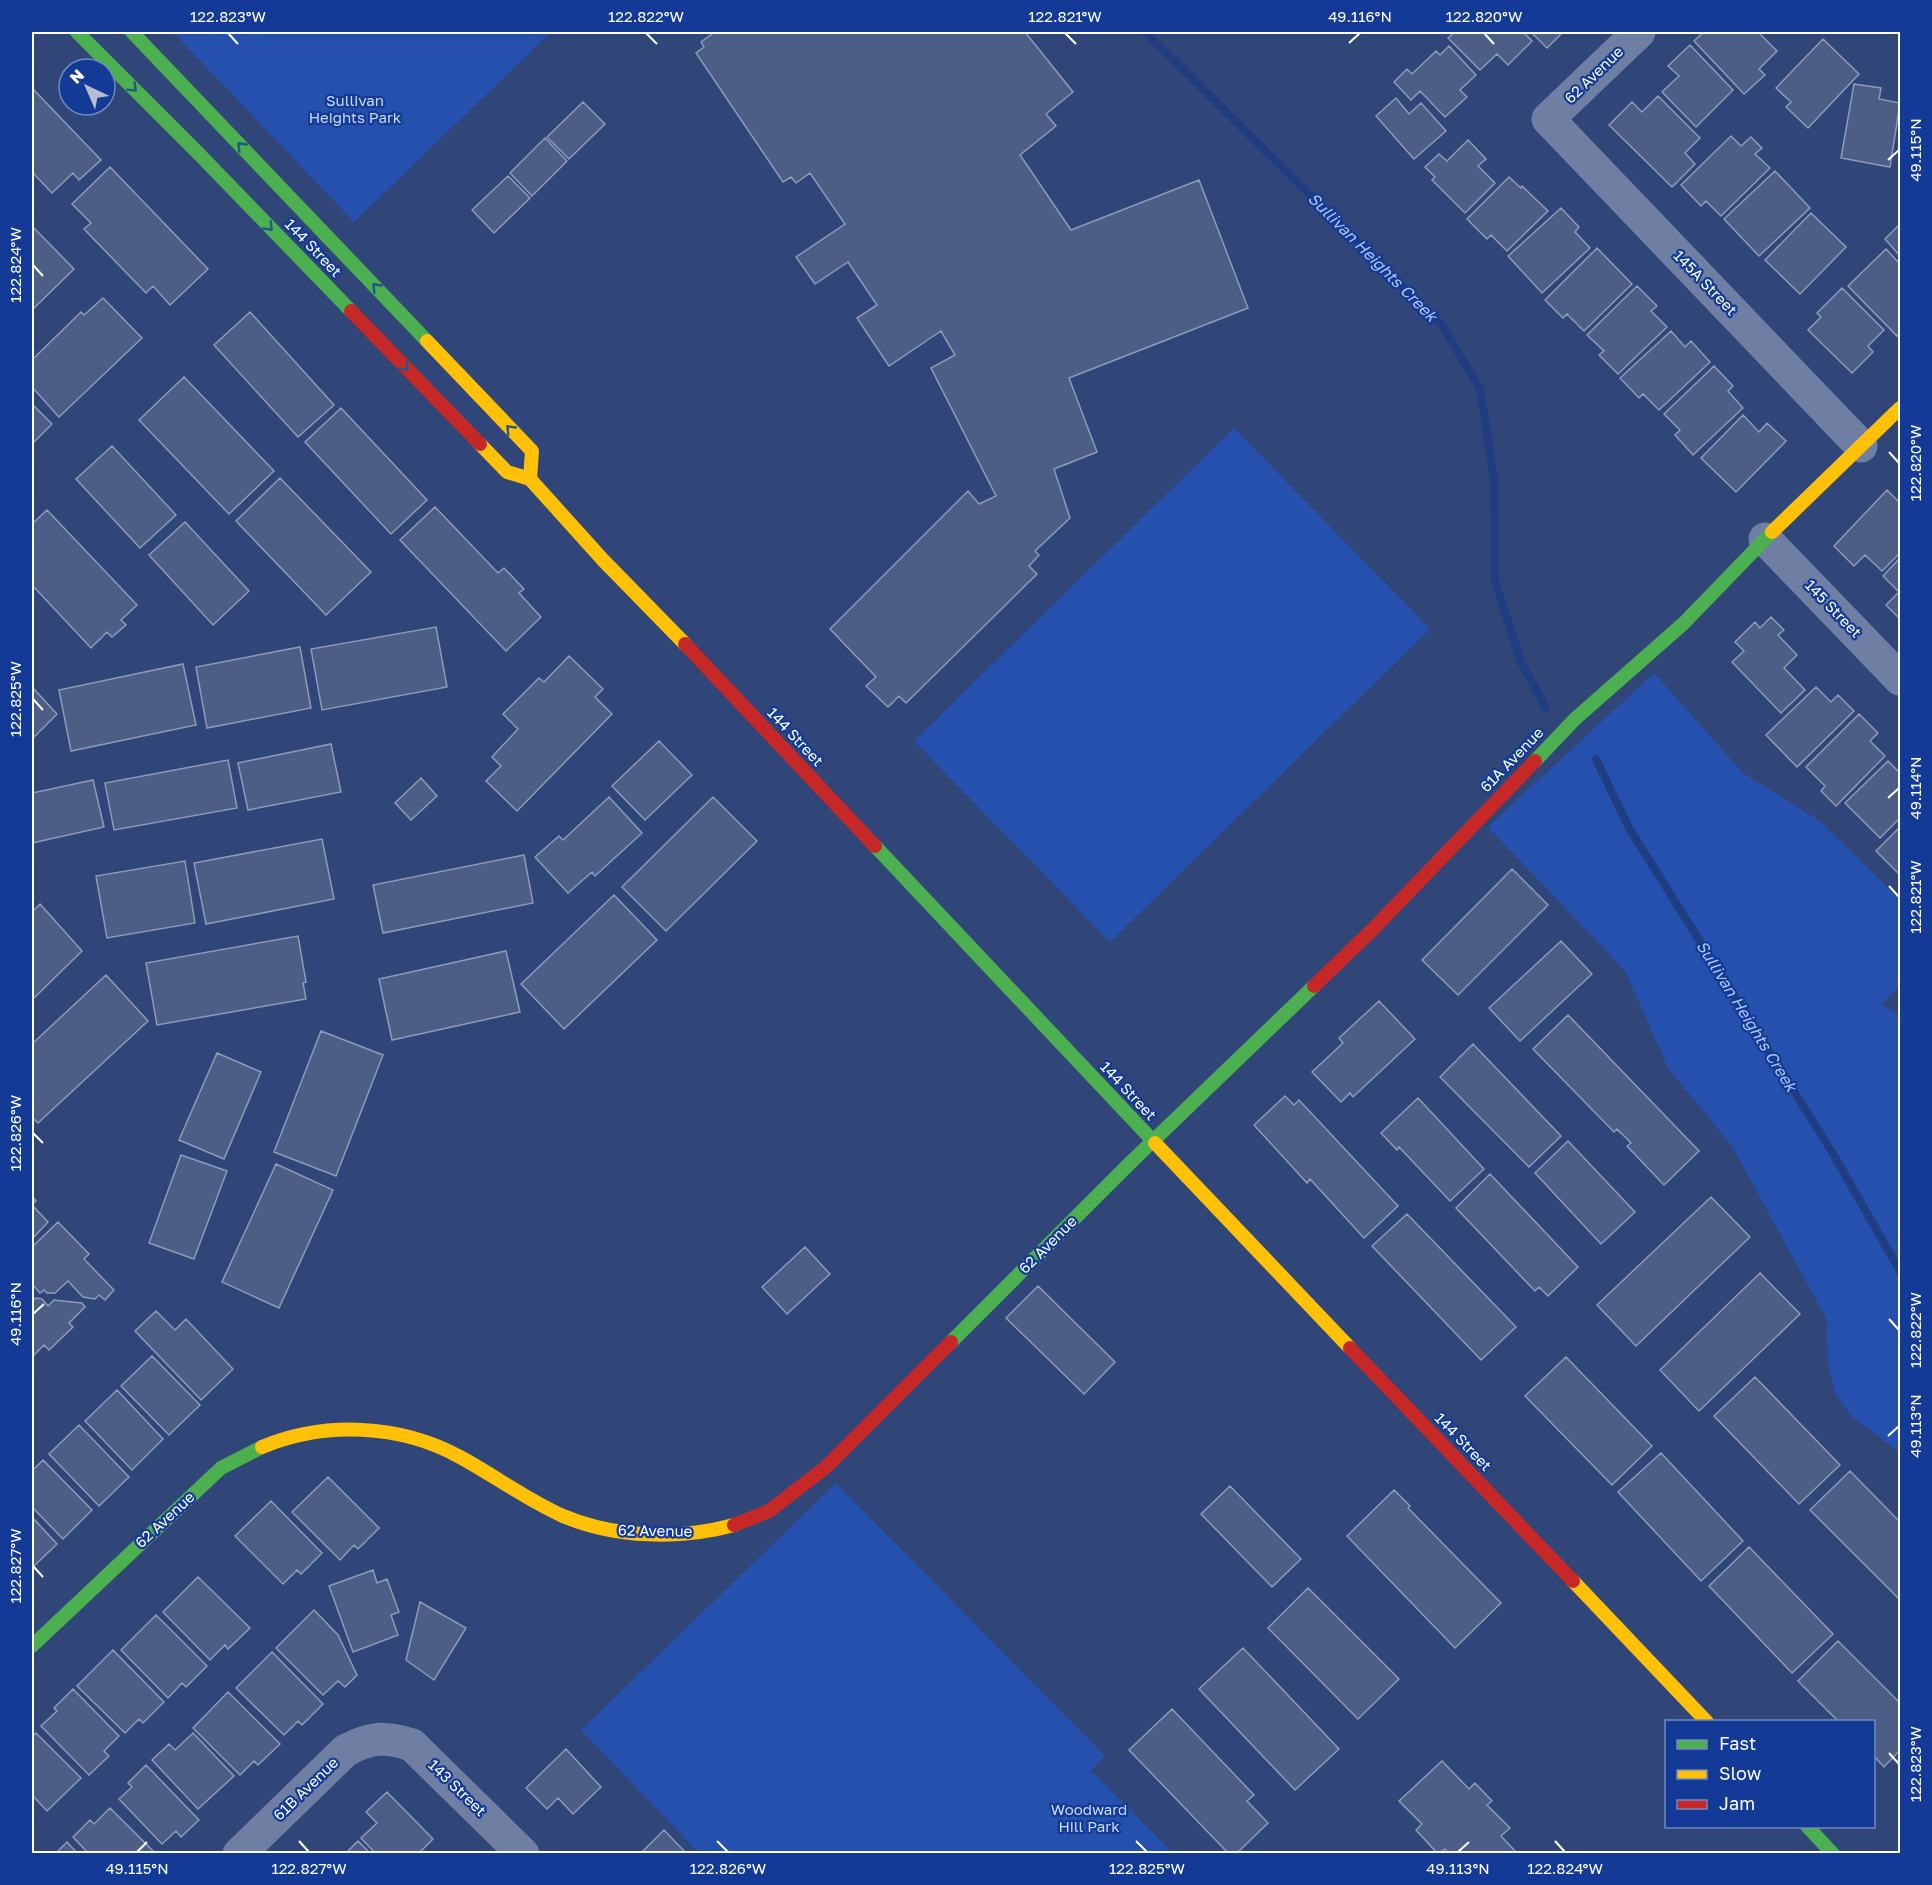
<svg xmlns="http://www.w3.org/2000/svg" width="1932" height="1885" viewBox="0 0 1932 1885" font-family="'Golos Text',sans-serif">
<rect width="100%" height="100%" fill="#304678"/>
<!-- green -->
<path fill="#2650ad" d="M173 32H551L354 222Z
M1234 428 1430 629 1110 942 914 741Z
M1654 673 1743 773 1820 821 1900 900V985L1881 1004 1900 1016V1452L1852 1417 1835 1393 1828 1362 1826 1318 1732 1146 1668 1068 1625 971 1488 827Z
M836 1483 1105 1756 1091 1770 1173 1853H699L581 1730Z"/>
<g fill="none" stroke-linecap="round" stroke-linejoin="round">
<!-- stream -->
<path stroke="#213d81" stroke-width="8" d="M1145 32 1442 325 1480 389 1494 479 1495 581 1521 662 1546 708
M1596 759 1629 828 1832 1152 1900 1271"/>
</g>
<!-- building -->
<path fill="#4c5e85" stroke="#8e9bb8" stroke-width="1.5" d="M715 32H1025L1073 92 1046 114 1056 126 1020 155 1071 230 1199 180 1248 308 1069 378 1097 452 1054 469 1070 518 1035 551 1039 555 1029 566 1037 574 906 703 899 696 888 707 866 686 876 677 830 629 968 491 979 504 996 496 931 368 955 355 941 331 889 366 857 318 877 305 848 262 815 284 796 257 845 224 810 173 796 183 791 177 783 182 696 53 704 47 701 42Z
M1455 32H1523L1532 41 1508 65 1497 54 1480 70 1448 38Z
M1531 32H1563L1547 48Z
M1704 32H1758L1777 51 1759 69 1765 75 1744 94 1694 41Z
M1823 39 1859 74 1808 128 1786 107 1791 102 1776 88Z
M1690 45 1733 90 1696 127 1662 92 1679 76 1668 66Z
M1449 46 1476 75 1460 90 1467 97 1445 117 1420 91 1411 100 1394 82 1407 69 1412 74 1436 51 1440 55Z
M1854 84 1881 88 1879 99 1900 103 1890 167 1841 158Z
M32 88 101 160 79 180 73 173 52 193 32 172Z
M1658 96 1700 138 1685 153 1695 164 1672 187 1609 125 1632 102 1642 112Z
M1396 98 1409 114 1421 103 1446 131 1414 159 1376 116Z
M583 102 605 124 569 159 547 137Z
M1731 136 1741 146 1751 137 1762 148 1755 154 1770 168 1721 216 1706 201 1701 206 1681 185Z
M545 138 567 161 532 196 510 173Z
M1468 140 1486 159 1478 166 1495 183 1465 213 1432 180 1435 177 1425 167 1439 154 1447 161Z
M110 167 208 269 170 305 153 286 146 293 84 229 91 223 72 204Z
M1775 171 1810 208 1759 256 1724 219Z
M508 176 530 198 494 233 472 210Z
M1509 177 1521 188 1522 186 1548 211 1507 251 1491 235 1487 239 1467 219Z
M1561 208 1579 227 1575 232 1590 248 1542 293 1508 256Z
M1811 213 1846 247 1800 294 1765 260Z
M1900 224V256L1885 239Z
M32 226 74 269 32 310Z
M1597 248 1632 284 1584 331 1567 314 1563 318 1545 300Z
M1886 249 1900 264V332L1897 336 1848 286Z
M1637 286 1657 306 1651 311 1667 327 1618 374 1599 355 1604 351 1587 335Z
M1842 288 1884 330 1868 346 1873 352 1852 373 1808 330 1821 317 1817 313Z
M103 298 142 338 59 417 32 387V360L81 312 84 315Z
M250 312 334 405 298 437 214 345Z
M1671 331 1685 347 1691 341 1710 362 1659 410 1643 394 1639 398 1620 378Z
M1714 366 1733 386 1728 391 1743 408 1693 455 1675 435 1680 430 1664 414Z
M184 377 274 471 229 514 139 420Z
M32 404 52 424 32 444Z
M341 408 427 500 391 534 305 442Z
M1743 415 1759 432 1767 423 1786 441 1736 492 1701 458Z
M112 446 176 515 140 548 76 479Z
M280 478 371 572 326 615 236 521Z
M1887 490 1900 503V553L1882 571 1865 555 1854 566 1834 546Z
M435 507 498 573 504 568 524 589 519 593 541 617 506 651 400 540Z
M47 510 137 605 121 620 126 625 112 637 107 632 91 648 32 585V524Z
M185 522 249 591 213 625 149 555Z
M1900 558V619L1886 605 1899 592 1883 576Z
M1771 617 1784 630 1778 635 1797 655 1784 668 1805 690 1781 713 1732 662 1744 651 1735 642 1755 622 1760 628Z
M436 627 447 687 322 710 311 649Z
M300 647 311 708 207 728 196 667Z
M569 656 603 689 595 697 612 714 517 811 486 781 501 766 492 757 518 729 503 714 539 678 544 682Z
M183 664 196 725 71 751 59 690Z
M32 687 57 714 32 739Z
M1816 687 1831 702 1838 695 1854 711 1797 767 1766 735Z
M1859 714 1878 733 1870 741 1885 756 1836 806 1821 791 1825 786 1806 767Z
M659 741 692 775 645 820 612 786Z
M331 744 341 792 248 810 238 763Z
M228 760 237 808 114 830 105 783Z
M1888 761 1900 773V818L1880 838 1845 803Z
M421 778 437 796 411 820 395 803Z
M93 780 104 827 32 843V793Z
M609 797 642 833 595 876 592 872 568 893 535 857 559 836 563 840Z
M713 797 757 841 666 931 622 887Z
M1900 827V875L1876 851Z
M322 839 334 899 206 924 194 863Z
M524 855 533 903 383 933 373 885Z
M185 861 195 923 107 938 96 876Z
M1512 869 1548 905 1458 995 1422 960Z
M614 895 657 940 564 1029 521 984Z
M40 904 82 951 32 1000V912Z
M298 936 306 982 303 983 306 999 157 1025 146 963Z
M1561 941 1592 974 1520 1041 1489 1008Z
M506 951 520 1012 392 1040 379 979Z
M106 975 148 1021 38 1123 32 1117V1044Z
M1379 1001 1415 1039 1353 1097 1350 1093 1341 1102 1312 1072 1343 1043 1339 1038Z
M1568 1015 1699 1151 1664 1185 1627 1146 1631 1143 1617 1129 1614 1132 1533 1049Z
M321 1031 383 1055 336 1176 274 1152Z
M1473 1044 1561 1136 1529 1167 1440 1077Z
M217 1053 261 1072 224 1159 179 1140Z
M1285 1096 1294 1105 1299 1100 1398 1206 1364 1238 1310 1179 1307 1183 1254 1125Z
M1418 1098 1484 1169 1450 1201 1399 1147 1397 1150 1381 1133Z
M1568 1141 1635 1212 1601 1244 1535 1173Z
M181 1155 227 1171 194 1259 149 1243Z
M276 1164 333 1190 279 1308 222 1282Z
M1490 1174 1578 1267 1548 1296 1539 1287 1535 1291 1456 1208Z
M32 1196 36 1201 32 1205 48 1222 32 1239Z
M1711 1197 1750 1237 1636 1346 1597 1305Z
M1407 1214 1516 1327 1481 1360 1372 1246Z
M58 1222 89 1254 84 1259 114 1290 105 1300 99 1295 95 1299 83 1297 68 1281 55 1293H47L44 1290 40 1293 32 1284V1247Z
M805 1247 830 1274 787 1314 762 1287Z
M1760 1273 1800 1314 1699 1411 1660 1370Z
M1038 1286 1115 1362 1084 1394 1006 1318Z
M36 1298 42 1299 48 1306 54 1300 82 1303 85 1307 69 1323 73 1327 49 1350 44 1345 34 1355 32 1353V1301Z
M156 1311 175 1330 186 1319 233 1369 201 1400 135 1331Z
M152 1356 200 1405 169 1435 121 1386Z
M1566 1357 1652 1446 1612 1485 1525 1396Z
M1755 1377 1840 1465 1799 1504 1714 1416Z
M117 1390 163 1439 132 1470 85 1421Z
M79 1425 129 1477 99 1506 49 1454Z
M1661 1453 1743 1541 1701 1581 1618 1492Z
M43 1460 92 1510 63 1539 32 1507V1471Z
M1850 1471 1900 1522V1600L1810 1510Z
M328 1477 379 1528 358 1549 354 1545 340 1560 292 1512Z
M1230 1486 1301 1559 1272 1587 1201 1514Z
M1394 1490 1410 1506 1408 1508 1501 1603 1455 1648 1347 1536Z
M271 1501 322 1553 301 1574 297 1570 283 1584 235 1536Z
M32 1517 57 1544 32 1568Z
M1749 1547 1833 1634 1792 1673 1709 1586Z
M373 1570 377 1583 387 1579 399 1612 391 1615 398 1635 353 1652 329 1586Z
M198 1577 250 1628 228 1649 225 1645 210 1660 163 1612Z
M1308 1588 1399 1679 1358 1719 1268 1628Z
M420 1602 466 1628 434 1680 406 1660Z
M314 1610 338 1635 357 1675 345 1687 338 1681 323 1695 276 1648Z
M156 1615 207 1666 186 1687 182 1683 168 1698 121 1650Z
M1838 1641 1900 1703V1750L1884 1767 1874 1756V1722H1839L1798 1681Z
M1243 1648 1339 1749 1295 1790 1199 1689Z
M113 1650 164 1702 143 1723 139 1719 125 1733 77 1686Z
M272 1652 323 1704 302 1725 298 1721 284 1735 236 1688Z
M73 1689 119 1736 104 1751 109 1756 89 1775 41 1726 57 1711 54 1708Z
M228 1692 280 1744 258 1765 254 1761 240 1775 193 1728Z
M1172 1709 1254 1795 1247 1801 1268 1823 1236 1854H1229L1129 1750Z
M36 1733 81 1778 47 1811 32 1795V1737Z
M193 1733 234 1776 198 1809 152 1760 169 1744 175 1750Z
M566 1749 601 1787 573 1814 558 1798 547 1809 526 1788Z
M1442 1761 1469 1789 1475 1783 1492 1801 1487 1805 1510 1828 1501 1836 1518 1854H1449L1445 1849 1438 1854 1416 1830 1422 1824 1399 1801Z
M146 1765 199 1820 181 1837 176 1831 162 1844 119 1799 132 1787 128 1783Z
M387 1792 433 1839 418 1854H376L361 1838 377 1823 366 1812Z
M110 1808 154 1852 153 1854H89L73 1837 90 1820 94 1824Z
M664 1830 687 1854H640Z
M358 1841 371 1854H345Z
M67 1842 78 1854H55Z"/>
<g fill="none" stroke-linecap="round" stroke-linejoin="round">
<!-- street -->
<path stroke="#6f7fa3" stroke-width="33" d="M1639 32 1548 119 1861 446
M1765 539 1900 679
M239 1854 345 1751C370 1737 385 1736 412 1745L523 1854"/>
<!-- fast -->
<path stroke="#4caf50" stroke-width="14" d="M77 32 200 155 351 311
M132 32 427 341
M1535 761 1575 719 1684 623 1772 532
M875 846 1155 1143
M951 1342 1129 1164 1314 986
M32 1646 221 1468 262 1447
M1807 1826 1833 1854"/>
<!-- slow -->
<path stroke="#ffc107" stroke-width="14" d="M427 341 532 451 530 479
M480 444 507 472 530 479 603 560 685 644
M1772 532 1900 408
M1155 1143 1350 1348
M262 1447C325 1421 400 1424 460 1457 495 1476 527 1500 563 1516 615 1538 680 1540 734 1525
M1573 1581 1707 1722"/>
<!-- jam -->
<path stroke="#c62828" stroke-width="14" d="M351 311 480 444
M685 644 875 846
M1314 986 1373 929 1535 761
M1350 1348 1573 1581
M734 1525 769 1511 826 1467 951 1342"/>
</g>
<!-- one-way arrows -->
<defs><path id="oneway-chevron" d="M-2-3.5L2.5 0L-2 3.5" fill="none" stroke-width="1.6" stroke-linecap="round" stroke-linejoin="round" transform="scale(1.5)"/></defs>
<g stroke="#205784">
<use href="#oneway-chevron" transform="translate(133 88) rotate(45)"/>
<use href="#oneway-chevron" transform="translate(241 146) rotate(-134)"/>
<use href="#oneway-chevron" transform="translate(269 227) rotate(46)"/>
<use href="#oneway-chevron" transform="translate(376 287) rotate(-134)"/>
<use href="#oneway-chevron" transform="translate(405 367) rotate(46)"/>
<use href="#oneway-chevron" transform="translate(510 429) rotate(-134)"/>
</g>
<!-- ticks -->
<path fill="none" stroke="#fff" stroke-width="2" d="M228 33 238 44M646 33 657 44M1065 33 1076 44M1484 33 1494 44M1349 43 1360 33M1888 160 1899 150M33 265 43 276M1889 452 1899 463M33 699 43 710M1888 798 1899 788M1889 886 1899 897M33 1133 43 1143M33 1314 44 1304M1889 1319 1899 1330M1888 1436 1899 1426M33 1566 43 1577M1889 1753 1899 1764M299 1841 309 1852M717 1841 728 1852M1136 1841 1147 1852M1555 1841 1565 1852M137 1852 147 1842M1458 1852 1469 1842"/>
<g text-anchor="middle" stroke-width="4.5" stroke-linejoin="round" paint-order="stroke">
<!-- street labels -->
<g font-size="15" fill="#fff" stroke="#123a96">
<text transform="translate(1594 75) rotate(-44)" y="5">62 Avenue</text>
<text transform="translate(313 248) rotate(46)" y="5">144 Street</text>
<text transform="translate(1705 283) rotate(46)" y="5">145A Street</text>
<text transform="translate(1833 609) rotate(46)" y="5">145 Street</text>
<text transform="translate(795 737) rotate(47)" y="5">144 Street</text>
<text transform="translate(1512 760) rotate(-46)" y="5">61A Avenue</text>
<text transform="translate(1128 1091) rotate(47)" y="5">144 Street</text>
<text transform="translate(1048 1245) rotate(-45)" y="5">62 Avenue</text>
<text transform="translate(1463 1442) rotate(46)" y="5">144 Street</text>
<text transform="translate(165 1520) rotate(-43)" y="5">62 Avenue</text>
<text transform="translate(655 1531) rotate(1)" y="5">62 Avenue</text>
<text transform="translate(457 1788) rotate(44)" y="5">143 Street</text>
<text transform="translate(306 1789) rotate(-44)" y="5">61B Avenue</text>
</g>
<!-- park labels -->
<g font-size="15" fill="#cadbfd" stroke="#123a96">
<text x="355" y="106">Sullivan<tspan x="355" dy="17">Heights Park</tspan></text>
<text x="1089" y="1815">Woodward<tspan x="1089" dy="17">Hill Park</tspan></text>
</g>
<!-- water labels -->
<g font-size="16" font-style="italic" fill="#afc7fa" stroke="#123a96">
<text transform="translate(1373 257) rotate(45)" y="6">Sullivan Heights Creek</text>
<text transform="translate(1747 1016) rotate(58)" y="6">Sullivan Heights Creek</text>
</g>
</g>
<!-- border -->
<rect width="1932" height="1885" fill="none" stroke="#123a96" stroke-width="66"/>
<!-- legend -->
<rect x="1665" y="1720" width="210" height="108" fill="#123a96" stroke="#7189c0" stroke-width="1.5"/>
<rect x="1677" y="1740" width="30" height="9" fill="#4caf50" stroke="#7189c0" stroke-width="1.5"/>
<text x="1719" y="1750" font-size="18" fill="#ffffff">Fast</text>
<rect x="1677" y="1770" width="30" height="9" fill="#ffc107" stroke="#7189c0" stroke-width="1.5"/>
<text x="1719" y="1780" font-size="18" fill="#ffffff">Slow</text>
<rect x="1677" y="1800" width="30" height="9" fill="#c62828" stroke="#7189c0" stroke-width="1.5"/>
<text x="1719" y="1810" font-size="18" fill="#ffffff">Jam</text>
<!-- north arrow -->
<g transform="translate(87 87) rotate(316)"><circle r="28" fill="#123a96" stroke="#7189c0" stroke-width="1.5"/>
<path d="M0-4.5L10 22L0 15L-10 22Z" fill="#b7bed0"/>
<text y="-9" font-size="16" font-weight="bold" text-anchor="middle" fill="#ffffff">N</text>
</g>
<rect x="33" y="33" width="1866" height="1819" fill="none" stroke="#fff" stroke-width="2"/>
<g font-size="15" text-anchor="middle" fill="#fff">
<text x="228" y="22">122.823°W</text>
<text x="646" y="22">122.822°W</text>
<text x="1065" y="22">122.821°W</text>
<text x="1360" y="22">49.116°N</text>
<text x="1484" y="22">122.820°W</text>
<text transform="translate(1916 150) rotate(-90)" y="5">49.115°N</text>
<text transform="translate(16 265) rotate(-90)" y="5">122.824°W</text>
<text transform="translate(1916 463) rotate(-90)" y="5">122.820°W</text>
<text transform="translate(16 699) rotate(-90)" y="5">122.825°W</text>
<text transform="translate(1916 788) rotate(-90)" y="5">49.114°N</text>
<text transform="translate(1916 897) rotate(-90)" y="5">122.821°W</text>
<text transform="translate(16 1133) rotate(-90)" y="5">122.826°W</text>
<text transform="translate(16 1314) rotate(-90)" y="5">49.116°N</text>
<text transform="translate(1916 1330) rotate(-90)" y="5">122.822°W</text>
<text transform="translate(1916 1426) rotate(-90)" y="5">49.113°N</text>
<text transform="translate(16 1566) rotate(-90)" y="5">122.827°W</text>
<text transform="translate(1916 1764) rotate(-90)" y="5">122.823°W</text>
<text x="137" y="1874">49.115°N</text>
<text x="309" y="1874">122.827°W</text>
<text x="728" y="1874">122.826°W</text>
<text x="1147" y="1874">122.825°W</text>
<text x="1458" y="1874">49.113°N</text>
<text x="1565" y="1874">122.824°W</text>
</g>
</svg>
